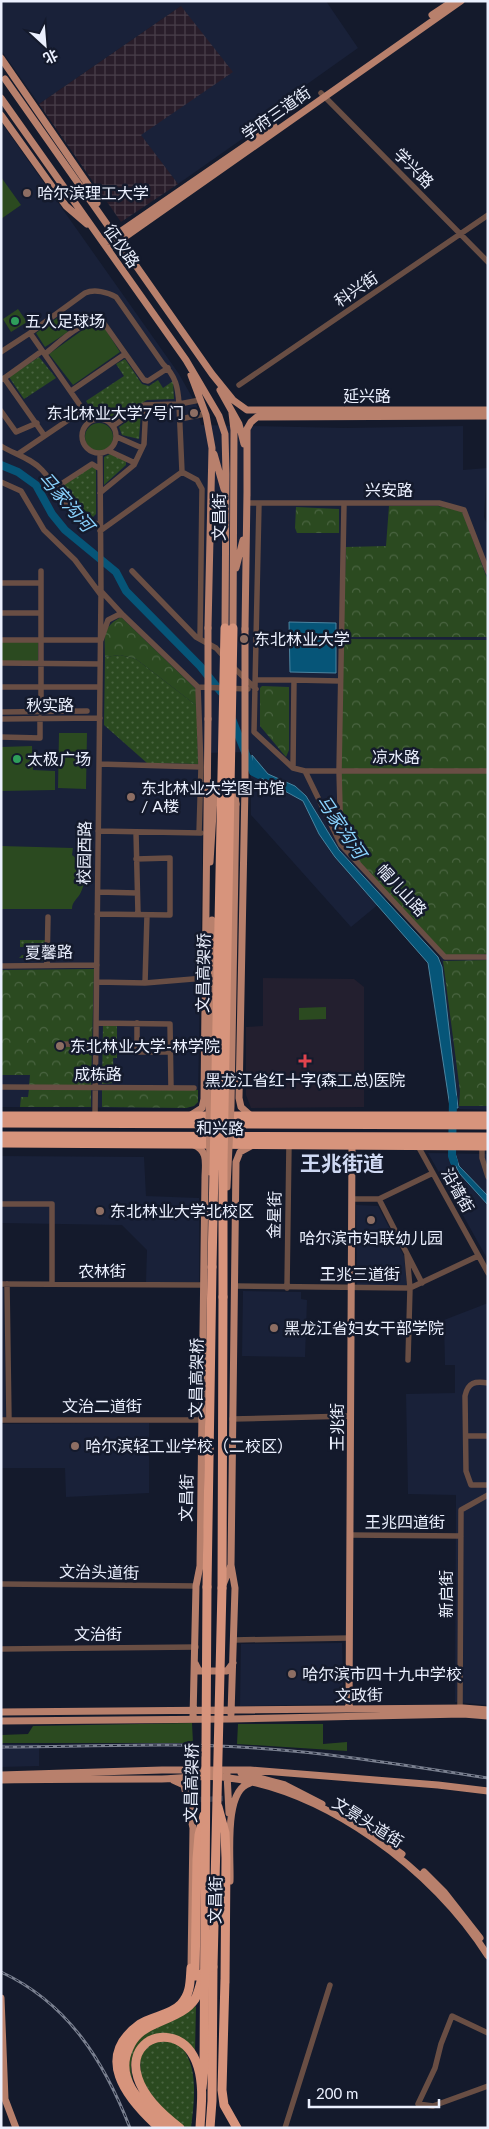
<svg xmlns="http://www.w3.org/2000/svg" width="489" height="2129" viewBox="0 0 489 2129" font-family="Lato,'Noto Sans SC',sans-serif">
<defs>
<pattern id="industrial-grid" width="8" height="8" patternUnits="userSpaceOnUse" patternTransform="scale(1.25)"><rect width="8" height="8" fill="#291d2a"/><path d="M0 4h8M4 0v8" fill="none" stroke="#483e4a"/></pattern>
<pattern id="grass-dots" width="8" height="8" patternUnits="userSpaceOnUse" patternTransform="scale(1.25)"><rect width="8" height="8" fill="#2b4a20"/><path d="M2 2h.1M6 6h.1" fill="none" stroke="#4a6441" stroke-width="1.8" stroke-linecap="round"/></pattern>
<pattern id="forest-crowns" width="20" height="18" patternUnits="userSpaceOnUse" patternTransform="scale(1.25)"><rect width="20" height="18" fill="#2b4a20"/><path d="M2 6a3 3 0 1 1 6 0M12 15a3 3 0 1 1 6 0" fill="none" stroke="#4a6441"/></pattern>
</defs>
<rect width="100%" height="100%" fill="#141a2c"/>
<!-- built -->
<path fill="#192139" d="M1 1H326L358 48 265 114 269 120 178 184 141 136 181 6 39 104 1 50Z
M1 122 179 374 197 406 201 425 346 428 463 426V470L487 468 484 517 488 526V1110L459 1109 442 963 439 955 386 898 351 927 251 815V752L204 753 198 1102 194 1106 186 1108 1 1107Z
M428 1153 488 1154V1260Z
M1 1156 144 1157 146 1196 199 1198V1282H146L147 1250 122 1225 1 1223Z
M356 1205 378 1206 404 1256 407 1285H357Z
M1 1288H4L6 1418H1Z
M243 1291 301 1292V1299L307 1300 305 1357 242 1356Z
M488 1303V1705L455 1702 456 1495 408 1494 406 1394 455 1393V1365H445L444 1320Z
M149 1423V1493L66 1497 65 1468H1V1424Z
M342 1643 344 1704 240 1706 241 1644Z
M1 1744H39V1766L1 1767Z"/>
<!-- industrial -->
<path fill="url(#industrial-grid)" d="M181 6 233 72 141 135 178 184 121 222 39 104Z"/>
<!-- medical -->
<path fill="#231f2f" d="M263 978 354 979 364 987V1107L251 1108 246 1095V1027L263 1026Z"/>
<!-- grass -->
<path fill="url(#grass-dots)" d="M39 357 56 378 24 399 9 377Z
M125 359 142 384 149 386 158 380 163 388 173 381 174 399 147 400 116 419 102 415H95L86 401 124 376 116 364Z
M141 412 139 439 122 435 119 427Z
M110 454 126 461V465L104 485V457Z
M90 466 96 469V514L92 518 73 509 59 488Z
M120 655 136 659 197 706 198 764 147 763 104 725 105 657Z
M20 940H45L44 961H26L25 958H19L22 955 42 954V947H20Z
M103 1025 117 1026V1058H113L114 1083 102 1084Z
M196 2006 195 2051C191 2046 187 2041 181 2038 163 2027 137 2038 132 2059 129 2068 133 2077 133 2085L127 2062 136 2042 147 2032 180 2017Z
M169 2040C173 2042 180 2044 182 2048 199 2068 194 2103 191 2128H183L170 2117 141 2082 140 2055 144 2050 153 2043Z"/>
<!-- forest -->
<path fill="url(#forest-crowns)" d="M389 506H438L462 511 488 581V637H343L346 547 386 546Z
M296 507 339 509V533H297L295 528Z
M121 617 197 690V706L136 659 120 655 105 657C105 637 101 628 121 617Z
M342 639 488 640V770L341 769Z
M262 686 289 687V750L286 757 260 726V688Z
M340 773H488V954L447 956 342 844Z
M488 960V1106H459L460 1091 443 961Z
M94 969 91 1086H29L30 1075H1V970Z
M29 1089H91V1107H20L21 1097H28Z
M102 1089 198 1090V1102L194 1106 186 1108 102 1107Z"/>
<!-- green -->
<path fill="#2b4a20" d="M1 177 21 205 1 219Z
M18 309 27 322 11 332 3 319Z
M57 318 68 332 45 347 36 333Z
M91 324H102L120 352 73 385 49 354Z
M85 437a14 14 0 1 1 28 0a14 14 0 1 1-28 0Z
M1 642H38V662H1Z
M59 733H87L86 789 58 788Z
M32 746 33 770 55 771V790L1 791V747Z
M1 846 73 848 72 855C84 863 87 879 81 892 78 899 72 901 72 909H1Z
M326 1007V1019L299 1020V1008Z
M192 1723 193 1743H1V1735L28 1734 33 1726Z
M238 1724H323V1744L347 1742V1751L237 1744Z"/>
<!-- water -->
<path fill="#065578" stroke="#4b84a0" d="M289 622 336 623V673L290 672Z
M252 755 268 774 295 786 306 796 339 850 438 957 442 967 458 1108 450 1107 428 963 335 857 319 834 303 801 252 773Z
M450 1153H455L459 1166 488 1196V1205L459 1173Z"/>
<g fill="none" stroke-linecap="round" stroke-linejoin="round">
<!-- river -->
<path stroke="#065578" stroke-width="8" d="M1 465 18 472 36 485 52 514 65 530 116 572 126 591 200 666 221 692
M232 719 253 772 259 775
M453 1098 452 1156 454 1162"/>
<!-- minor-tunnel -->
<path stroke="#343a4c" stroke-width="5.5" stroke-dasharray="5.5 3" stroke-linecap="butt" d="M192 1800 232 1798"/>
<!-- minor -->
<path stroke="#694e44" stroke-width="5.5" d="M321 93 488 262
M30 333 85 293C94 289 108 292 116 297L163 364C176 376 178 388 179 404L200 400
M1 352 30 333 91 421
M45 354C60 342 83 318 103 322L144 380 148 381 168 368
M4 378 44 435
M3 379 42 351
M239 385 488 215
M71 391 125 354
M1 411 16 432 37 423
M82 436a17 17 0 1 1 34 0a17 17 0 1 1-34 0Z
M180 419 205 414
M117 437 142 448
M1 446C14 454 31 458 42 470 66 496 61 511 100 525
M109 451 135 463
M18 454 83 410
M182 472 197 480 202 489 200 639
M1 482 21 491 44 530 75 560 101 595
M55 488 92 464 100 469
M100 493 134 465 144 444 146 405
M247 503H439L464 510 488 572
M259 503 254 732 293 768 305 771 341 845 445 957H488
M100 531 182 472 179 404 144 405 113 426
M132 571 196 637 216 648 225 658
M1 583H41
M101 591 123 615 198 687 201 767 199 833
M1 613H41
M1 640H101L108 620 118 615H123
M1 663 100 664
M233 667 256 689
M256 680H294L293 768
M294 680 340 681
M1 687H100
M198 687 248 689
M41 711V571
M1 712 87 711
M1 719 100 718
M1 737 40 738V718
M99 764 201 767
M305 771H488
M98 831 201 833
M136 832 138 914
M341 843 339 771 344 504
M98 892 137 893
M97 914 170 915V858L136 859
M47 965 48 917
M1 966 97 965
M97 982 145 983 205 978
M145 983 147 915
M96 1023 170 1024 171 1088
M137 1023V1052H170
M64 1044 96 1045
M1 1087 194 1088
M95 1116 101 595 100 454
M418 1146 488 1273
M482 1146V1158L488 1177
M352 1199H379L433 1173
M379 1199 422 1283
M1 1204H52V1284
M407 1255 410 1288 408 1360
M1 1284 203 1285
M7 1284 9 1420
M234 1286 410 1288 478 1256
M287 1288 289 1144
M488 1383C475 1381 468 1382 465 1396L466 1471 471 1485H488
M232 1419 350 1416
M1 1420H202
M467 1436H488
M350 1535 461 1536
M1 1584 196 1586
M234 1640 349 1638
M1 1649 196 1647
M460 1708 461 1510 488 1495
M488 2033 452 2016 441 2044 435 2068 418 2104 433 2106 488 2086
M285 2128 330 1985"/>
<!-- major -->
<path stroke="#b8806c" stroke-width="7" d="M432 15 453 1
M1 58 91 189 97 203
M5 79 212 374 233 400 247 410H488
M1 98 186 360 219 416 225 434 226 474 225 628
M1 115 66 206 87 224
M104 243 274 126
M108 249 461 1
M191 375 206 415 212 448 208 628
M220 390 239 424 244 444
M232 413 234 430 233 628
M214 454 224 489
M247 496V429L251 422 257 417 488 416
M236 568 243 540
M245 629 247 492
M245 786 239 1098 241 1107 250 1115
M210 862 214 797C219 791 229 789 235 796L236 804
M191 1115 202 1108 204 1099 208 719
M231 1565 235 1588 231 1714
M223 1585 231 1565 236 1162 240 1152 251 1146
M195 1663 199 1671H227L233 1663
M349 1709 352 1145
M1 1712 463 1708 488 1710
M193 1718 196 1586 200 1566 205 1178C205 1165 209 1151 194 1145
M1 1721 231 1719 463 1714 488 1716
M241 1773 285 1785 322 1804
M227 1774 229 1813
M1 1775 162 1770H250L438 1785 488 1791
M1 1780C53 1779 105 1779 157 1779 178 1779 201 1775 222 1777 325 1788 434 1870 488 1956
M173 1780 184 1785 193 1828 191 1968
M193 1816 195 1774
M368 1830 402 1854
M424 1872 444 1892 480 1938
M230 1881C231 1858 223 1790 250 1783
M1 1998 5 2099 16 2128"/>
<!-- highway -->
<path stroke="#d7947c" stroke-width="9" d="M1 1116H488
M1 1123 488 1125
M1 1136 488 1137
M1 1143 488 1146
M207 1587 212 1267
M222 1588 223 1297
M218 1807 225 1833 226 1858 225 1983
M195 1976 197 1859 199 1835 204 1815
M225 1979 222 2090 224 2105 237 2128
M156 2125C126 2097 94 2057 140 2024 152 2016 171 2015 181 2004 191 1993 190 1981 191 1968
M167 2128C146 2107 113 2081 129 2048 134 2036 142 2030 153 2025 167 2018 186 2013 195 1999 199 1992 201 1981 203 1973
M180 2128C80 2053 178 2002 198 2067 204 2087 201 2107 200 2128
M210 2128 212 2101 213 1967"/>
<defs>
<path id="rail" d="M1 1747C85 1747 171 1742 255 1748 333 1753 410 1766 488 1778
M1 1972C68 2003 104 2061 130 2128"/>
</defs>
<!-- rail casing -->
<use href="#rail" stroke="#797f8f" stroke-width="3"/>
<!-- rail -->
<use href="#rail" stroke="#141a2c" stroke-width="1" stroke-dasharray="4" stroke-linecap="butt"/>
<!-- major-bridge -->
<path stroke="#b8806c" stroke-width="7" d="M208 628V719
M245 786V629
M210 1172 209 1107 212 920
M227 1187 231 1106 236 804"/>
<!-- highway-bridge -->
<path stroke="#d7947c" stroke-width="9" d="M212 1267 225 628
M223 1297V1162L233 628
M213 1967 222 1588
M202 2088 204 2068 207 1587"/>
</g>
<!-- markers -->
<g fill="#8d6e63" stroke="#141a2c" stroke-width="2">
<circle cx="27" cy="193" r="5"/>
<circle cx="194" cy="413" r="5"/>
<circle cx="244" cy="639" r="5"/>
<circle cx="131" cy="797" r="5"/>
<circle cx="60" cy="1046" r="5"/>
<circle cx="100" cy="1211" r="5"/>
<circle cx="371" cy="1220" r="5"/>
<circle cx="274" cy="1328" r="5"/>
<circle cx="75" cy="1446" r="5"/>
<circle cx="292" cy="1674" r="5"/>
</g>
<g fill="#2e9e5b" stroke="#141a2c" stroke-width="2">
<circle cx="15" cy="321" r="5"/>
<circle cx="17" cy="759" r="5"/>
</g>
<path fill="#e0444e" stroke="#141a2c" stroke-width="2" d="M302.5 1053.5h5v5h5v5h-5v5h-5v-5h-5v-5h5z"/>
<g text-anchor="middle" stroke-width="5" stroke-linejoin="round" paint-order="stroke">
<!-- street labels -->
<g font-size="16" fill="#ebf0fe" stroke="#141a2c">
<text transform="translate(276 113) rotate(-35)" y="6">学府三道街</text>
<text transform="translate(414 168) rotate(45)" y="6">学兴路</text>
<text transform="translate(122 246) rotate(55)" y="6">征仪路</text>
<text transform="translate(356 289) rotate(-34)" y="6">科兴街</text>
<text x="367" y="402">延兴路</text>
<text x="389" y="496">兴安路</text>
<text transform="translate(219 517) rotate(-90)" y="6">文昌街</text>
<text x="50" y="711">秋实路</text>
<text x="396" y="763">凉水路</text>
<text transform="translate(84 853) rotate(-89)" y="6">校园西路</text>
<text transform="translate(402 890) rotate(47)" y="6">帽儿山路</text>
<text transform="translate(49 952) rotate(-1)" y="6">夏馨路</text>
<text transform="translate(203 973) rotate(-89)" y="6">文昌高架桥</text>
<text x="98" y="1080">成栋路</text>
<text transform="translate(220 1128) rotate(1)" y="6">和兴路</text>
<text transform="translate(458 1190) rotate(61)" y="6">沿墙街</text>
<text transform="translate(274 1215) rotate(-89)" y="6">金星街</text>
<text x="102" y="1277">农林街</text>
<text x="360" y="1280">王兆三道街</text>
<text transform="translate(196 1378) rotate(-89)" y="6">文昌高架桥</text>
<text x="102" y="1412">文治二道街</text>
<text transform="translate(337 1427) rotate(-90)" y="6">王兆街</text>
<text transform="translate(186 1498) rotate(-89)" y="6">文昌街</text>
<text x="405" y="1528">王兆四道街</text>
<text transform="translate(99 1572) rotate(1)" y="6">文治头道街</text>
<text transform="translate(446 1594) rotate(-90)" y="6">新启街</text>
<text x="98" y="1640">文治街</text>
<text transform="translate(359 1695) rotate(-1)" y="6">文政街</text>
<text transform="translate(191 1783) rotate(-89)" y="6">文昌高架桥</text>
<text transform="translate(368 1822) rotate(32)" y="6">文景头道街</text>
<text transform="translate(215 1900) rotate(-89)" y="6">文昌街</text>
</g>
<!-- poi labels -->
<g font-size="16" fill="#ebf0fe" stroke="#141a2c" text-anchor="start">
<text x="37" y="199">哈尔滨理工大学</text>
<text x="25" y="327">五人足球场</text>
<text x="184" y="419" text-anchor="end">东北林业大学7号门</text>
<text x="254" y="645">东北林业大学</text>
<text x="27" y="765">太极广场</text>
<text x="141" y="794">东北林业大学图书馆<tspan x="141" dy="18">/ A楼</tspan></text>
<text x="70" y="1052">东北林业大学-林学院</text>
<text x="305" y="1086" text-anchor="middle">黑龙江省红十字(森工总)医院</text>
<text x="110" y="1217">东北林业大学北校区</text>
<text x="371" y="1244" text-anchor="middle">哈尔滨市妇联幼儿园</text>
<text x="284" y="1334">黑龙江省妇女干部学院</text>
<text x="85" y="1452">哈尔滨轻工业学校（二校区）</text>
<text x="302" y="1680">哈尔滨市四十九中学校</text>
</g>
<!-- water labels -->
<g font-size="18" font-style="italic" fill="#8ad3fe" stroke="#141a2c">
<text transform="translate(66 502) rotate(49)" y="6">马家沟河</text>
<text transform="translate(341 827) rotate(56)" y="6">马家沟河</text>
</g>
<!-- district labels -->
<g font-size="21" font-weight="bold" fill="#cfd9f3" stroke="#141a2c">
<text x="342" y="1171">王兆街道</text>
</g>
</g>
<!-- border -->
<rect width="489" height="2129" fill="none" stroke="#ebf0fe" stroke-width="5"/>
<!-- north arrow -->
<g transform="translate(45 45) rotate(154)" stroke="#141a2c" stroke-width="4" paint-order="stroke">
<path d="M0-4L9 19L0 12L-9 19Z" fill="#ebf0fe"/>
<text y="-8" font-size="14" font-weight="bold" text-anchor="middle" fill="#ebf0fe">北</text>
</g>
<!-- scale -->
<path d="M309 2099v8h130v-8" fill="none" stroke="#ebf0fe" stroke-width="2.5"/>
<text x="316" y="2099" font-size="15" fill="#ebf0fe" stroke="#141a2c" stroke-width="4" paint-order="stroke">200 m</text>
</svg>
